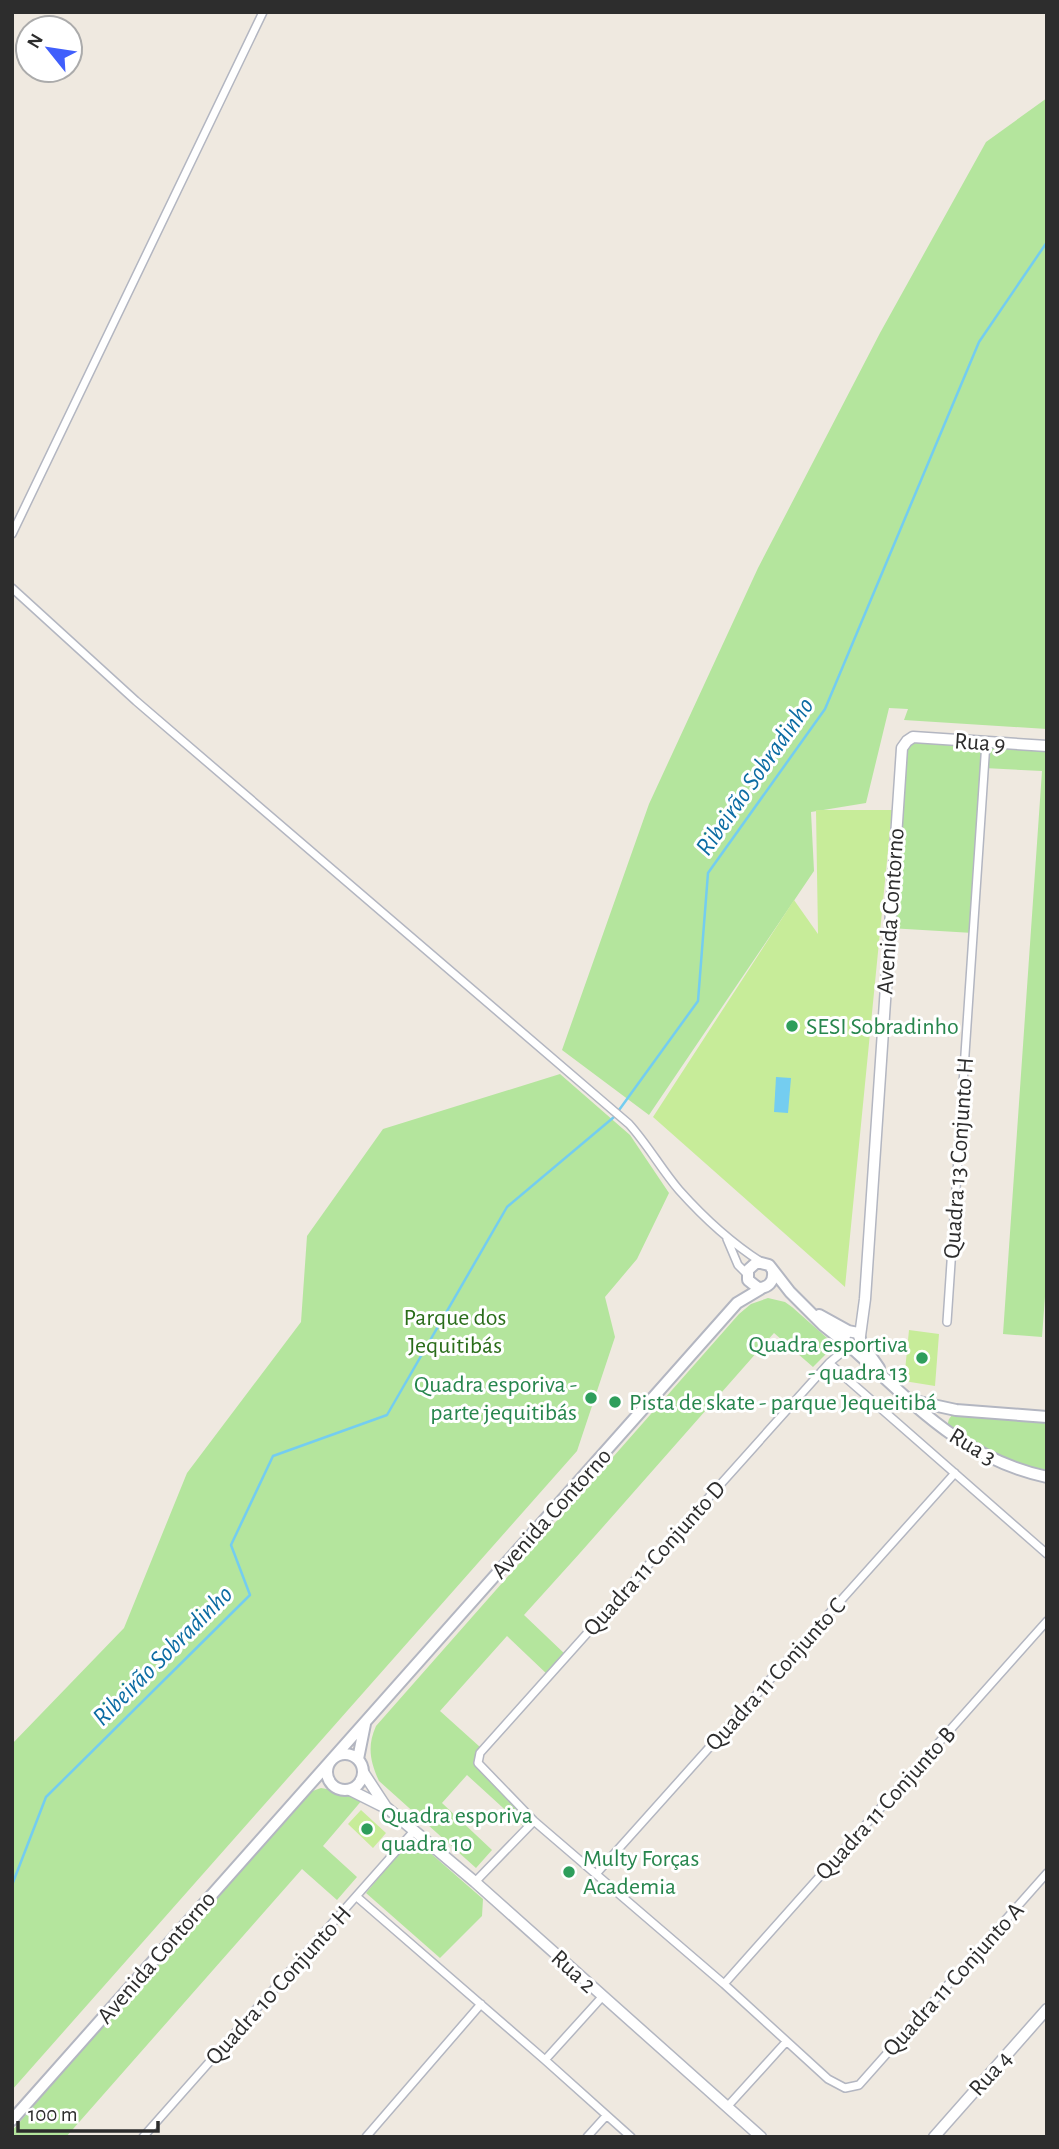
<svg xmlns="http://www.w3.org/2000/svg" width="1059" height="2149" viewBox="0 0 1059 2149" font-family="'Alegreya Sans',sans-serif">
<rect width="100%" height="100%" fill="#efe9e0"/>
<!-- green -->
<path fill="#b4e59d" d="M1047 98V729L904 720 908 709 889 708 866 803 811 812 814 871 649 1115 562 1050 649 804 758 568 880 333 986 142Z
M907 741 1047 746V1270L1042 1337 1003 1334 1042 771 984 768 973 933 889 928Z
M560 1074 630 1135 669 1193 637 1259 605 1297 615 1337 577 1451 12 2090V1744L124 1628 187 1473 301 1322 307 1236 383 1129Z
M768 1298 785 1302 792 1307 835 1345 813 1367 774 1333 580 1553 524 1615 567 1656 549 1676 507 1636 440 1711 480 1747 477 1760 534 1821 526 1829 467 1775 442 1803 492 1850 476 1868 379 1781C370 1761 367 1746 376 1726L739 1314 751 1304Z
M956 1410 1047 1417V1477L998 1463 947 1426 949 1419Z
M321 1788C336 1791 349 1792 363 1799L323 1846 357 1877 337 1900 302 1869 66 2137H12V2131L301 1795Z
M412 1837 483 1899 482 1916 440 1958 366 1893Z"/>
<!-- pitch -->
<path fill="#c7ec99" d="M816 810H892L845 1287 653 1117 794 900 818 934Z
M909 1330 939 1334 935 1386 904 1381Z
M361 1810 386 1833 373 1848 348 1824Z"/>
<!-- water -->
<path fill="#74cdf0" d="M776 1077 791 1078 788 1113 774 1112Z"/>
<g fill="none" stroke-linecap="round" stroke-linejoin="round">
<!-- stream -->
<path stroke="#74cdf0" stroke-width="2.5" d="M12 1885 46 1797 250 1595 231 1545 273 1456 387 1415 507 1207 614 1117 698 1001 708 873 825 709 979 342 1047 242"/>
<defs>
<path id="minor" d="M12 534 263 12
M12 588 136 701 629 1124C648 1145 661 1169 679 1190 704 1218 730 1242 761 1262
M727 1239 738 1265 747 1274
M947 1322 986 742
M847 1348 829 1363 480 1753 478 1763 534 1821 724 1984 828 2079 845 2088 859 2085 1047 1873
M829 1363 1047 1554
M596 1874 955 1473
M475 1882 534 1821
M357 1897 545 2060 631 2137
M724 1984 1047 1621
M545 2060 602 1997
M727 2107 786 2042
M143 2137 413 1832
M366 2137 481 2004
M587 2137 606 2116"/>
<path id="tertiary" d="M860 1336 865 1299 902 748 907 741 913 737 1047 746
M363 1772 386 1807 475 1882 761 2137
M350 1790 384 1807
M934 2137 1047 2009"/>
<path id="secondary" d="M773 1272C774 1282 768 1288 758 1288L748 1280V1270L757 1262 769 1265 790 1292 823 1325 842 1340 844 1346 853 1349C914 1404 963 1459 1047 1477
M819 1315 848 1331
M842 1340 848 1331 858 1333 861 1342 879 1368
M910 1400 956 1410 1047 1417
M327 1772a18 18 0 1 1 36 0a18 18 0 1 1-36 0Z
M358 1759 365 1724
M12 2120 737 1303 762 1288"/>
</defs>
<!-- minor casing -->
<use href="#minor" stroke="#b3b6c1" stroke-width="10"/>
<!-- tertiary casing -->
<use href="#tertiary" stroke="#b3b6c1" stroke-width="13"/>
<!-- secondary casing -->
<use href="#secondary" stroke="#b3b6c1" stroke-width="14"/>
<!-- minor -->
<use href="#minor" stroke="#fff" stroke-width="7"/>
<!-- tertiary -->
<use href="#tertiary" stroke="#fff" stroke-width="10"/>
<!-- secondary -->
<use href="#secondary" stroke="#fff" stroke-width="10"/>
</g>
<!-- markers -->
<g fill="#2e9e5b" stroke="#fff" stroke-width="2.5">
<circle cx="792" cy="1026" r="7"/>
<circle cx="922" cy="1358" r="7"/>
<circle cx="591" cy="1398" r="7"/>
<circle cx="615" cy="1402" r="7"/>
<circle cx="367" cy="1829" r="7"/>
<circle cx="569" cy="1872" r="7"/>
</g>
<g text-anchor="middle" stroke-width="6" stroke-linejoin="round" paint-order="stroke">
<!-- street labels -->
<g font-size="24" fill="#2d2d2d" stroke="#fff">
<text transform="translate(980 742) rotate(4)" y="8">Rua 9</text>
<text transform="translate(890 911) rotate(-86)" y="8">Avenida Contorno</text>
<text transform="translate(958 1158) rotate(-86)" y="8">Quadra 13 Conjunto H</text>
<text transform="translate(973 1446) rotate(31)" y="8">Rua 3</text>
<text transform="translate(551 1513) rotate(-48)" y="8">Avenida Contorno</text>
<text transform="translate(654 1558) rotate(-48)" y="8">Quadra 11 Conjunto D</text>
<text transform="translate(775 1674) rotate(-48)" y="8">Quadra 11 Conjunto C</text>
<text transform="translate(885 1803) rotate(-48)" y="8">Quadra 11 Conjunto B</text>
<text transform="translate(156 1957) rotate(-49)" y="8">Avenida Contorno</text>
<text transform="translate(574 1971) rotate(42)" y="8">Rua 2</text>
<text transform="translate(953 1979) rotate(-48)" y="8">Quadra 11 Conjunto A</text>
<text transform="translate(278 1985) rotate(-48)" y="8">Quadra 10 Conjunto H</text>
<text transform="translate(990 2073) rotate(-48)" y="8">Rua 4</text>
</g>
<!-- leisure labels -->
<g font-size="24" fill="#27864d" stroke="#fff" text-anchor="start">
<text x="806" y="1034">SESI Sobradinho</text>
<text x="908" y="1352" text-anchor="end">Quadra esportiva<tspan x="908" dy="28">- quadra 13</tspan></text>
<text x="577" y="1392" text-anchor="end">Quadra esporiva -<tspan x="577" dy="28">parte jequitibás</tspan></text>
<text x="629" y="1410">Pista de skate - parque Jequeitibá</text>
<text x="381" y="1823">Quadra esporiva<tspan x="381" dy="28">quadra 10</tspan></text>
<text x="583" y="1866">Multy Forças<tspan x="583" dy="28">Academia</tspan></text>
</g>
<!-- park labels -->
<g font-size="24" fill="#2a6d1a" stroke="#fff">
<text x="455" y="1325">Parque dos<tspan x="455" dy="28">Jequitibás</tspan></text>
</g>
<!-- water labels -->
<g font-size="26" font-style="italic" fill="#0c6ca3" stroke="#fff">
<text transform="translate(754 776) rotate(-55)" y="9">Ribeirão Sobradinho</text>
<text transform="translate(162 1655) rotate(-45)" y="9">Ribeirão Sobradinho</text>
</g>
</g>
<!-- border -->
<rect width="1059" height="2149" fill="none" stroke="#2d2d2d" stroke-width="28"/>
<!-- north arrow -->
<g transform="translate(49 49) rotate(300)"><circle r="33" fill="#ffffff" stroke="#ababab" stroke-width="2"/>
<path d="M0-5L12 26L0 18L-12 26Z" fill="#405ffc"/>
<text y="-10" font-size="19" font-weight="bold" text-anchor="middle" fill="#2d2d2d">N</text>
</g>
<!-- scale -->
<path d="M18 2121v10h140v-10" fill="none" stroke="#2d2d2d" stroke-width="3.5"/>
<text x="28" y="2121" font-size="21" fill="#2d2d2d" stroke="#ffffff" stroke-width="5" paint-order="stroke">100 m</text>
</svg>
